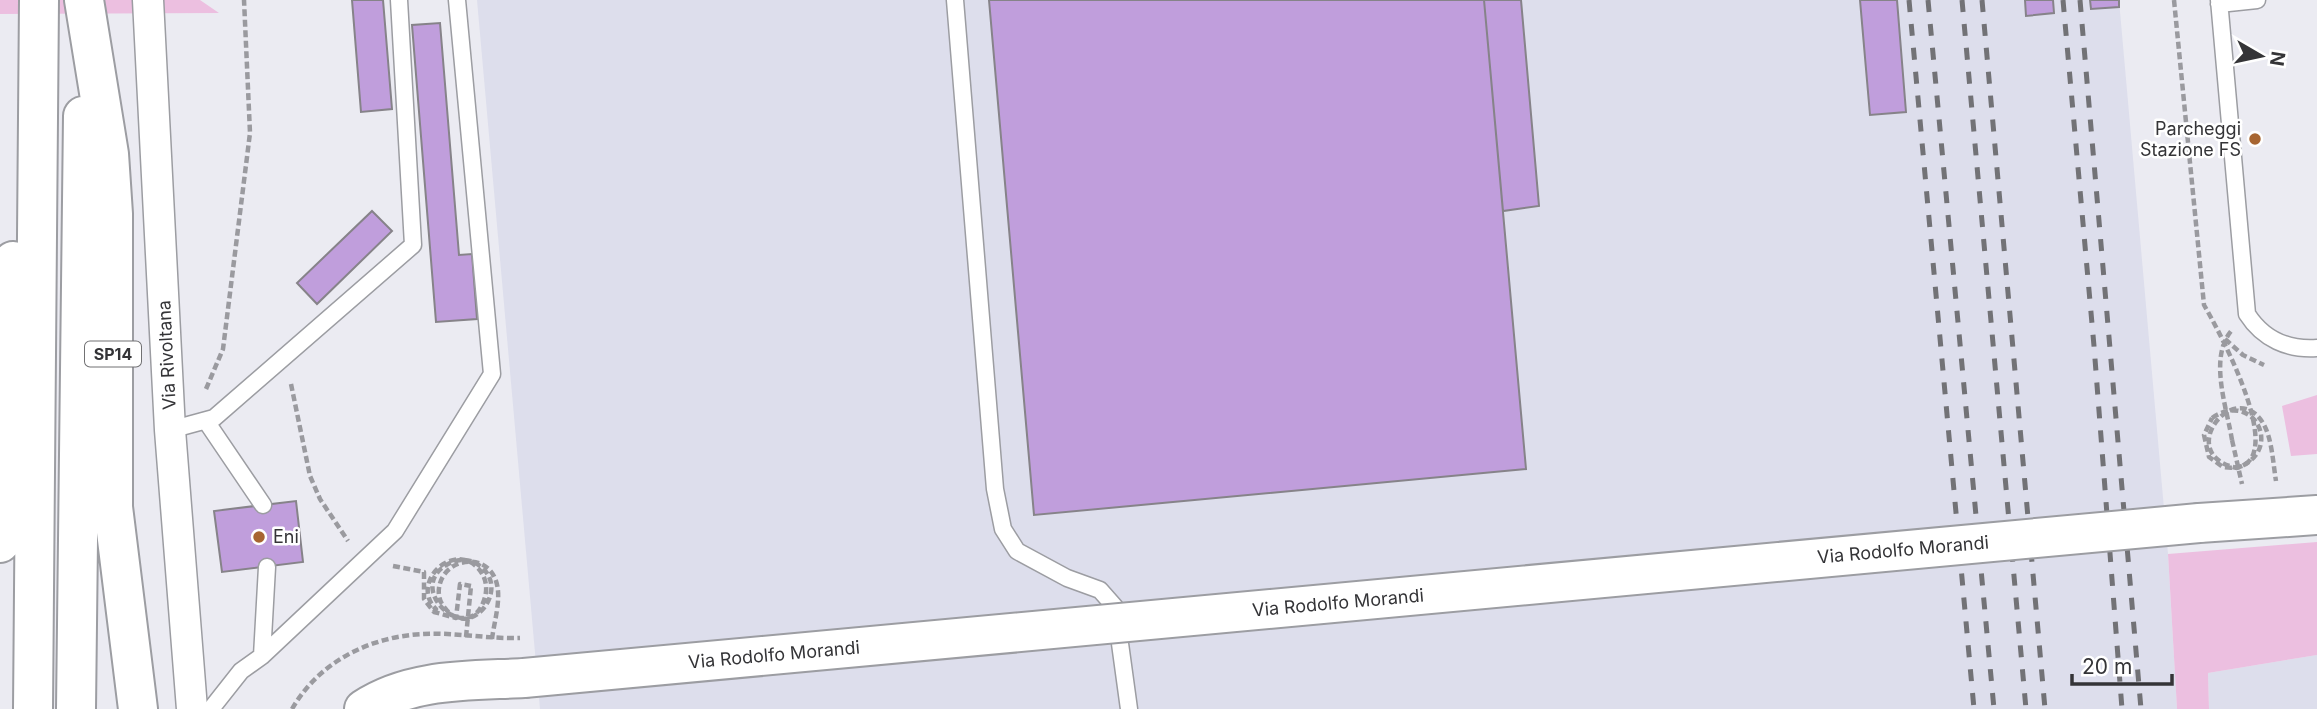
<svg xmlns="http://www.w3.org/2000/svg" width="2317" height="709" viewBox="0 0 2317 709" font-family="Inter,sans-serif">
<rect width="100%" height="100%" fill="#ebebf2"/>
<!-- built -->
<path fill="#dddeec" d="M477 0H2119L2168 554 2177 709H540Z
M2317 655V709H2209L2208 673Z"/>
<!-- green -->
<path fill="#ecbfe0" d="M0 0H200L219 13 0 14Z
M2317 395V454L2291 456 2282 406Z
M2317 542V655L2208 673 2209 709H2177L2168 554Z"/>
<!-- building -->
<path fill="#c09edc" stroke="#868389" stroke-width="2" d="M352 0H383L392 109 361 112Z
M989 0H1484L1526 469 1034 515Z
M1484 0H1521L1539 206 1503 211Z
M1860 0H1897L1906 112 1870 115Z
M2025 0H2053L2054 13 2026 16Z
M2090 0H2119V7L2091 9Z
M440 23 459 255 472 254 477 319 436 322 412 25Z
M372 211 392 231 317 304 297 283Z
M296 501 303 562 222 572 214 511Z"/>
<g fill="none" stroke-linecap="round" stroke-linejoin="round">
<defs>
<path id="lane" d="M955 0 995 489 1003 529 1017 551 1067 578 1100 590 1115 607 1129 709
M2219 0 2247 314C2263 339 2288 350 2317 348
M2219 4 2257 0
M206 421 263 505
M170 430 214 418 413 245 399 0
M262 656 267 567
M211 709 241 671 262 656 395 531 492 374 457 0"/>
<path id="street" d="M148 0 170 430 192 709"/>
<path id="secondary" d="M2199 523 2317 515
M364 709C411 678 470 681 524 678"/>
<path id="highway" d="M84 0 109 154 113 214V507L138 709
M0 543 8 445 13 261
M33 709 39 0
M76 709 83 116"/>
</defs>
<!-- lane casing -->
<use href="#lane" stroke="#9c9da2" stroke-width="19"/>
<!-- street casing -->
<use href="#street" stroke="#9c9da2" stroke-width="33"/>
<!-- secondary casing -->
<use href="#secondary" stroke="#9c9da2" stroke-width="42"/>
<!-- highway casing -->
<use href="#highway" stroke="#9c9da2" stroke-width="42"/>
<!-- path -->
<path stroke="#9a9a9f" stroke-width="4.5" stroke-dasharray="7 3.5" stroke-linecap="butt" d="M2174 0 2204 305C2218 329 2300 479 2223 467L2209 457 2204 435 2212 418
M2225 339 2243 355 2264 365
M291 384 310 476 320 499 348 541
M206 389 223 349 250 133 244 0
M2232 440C2227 408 2208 357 2232 330
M393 566 424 572V599L434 612 456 618 460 584 471 586
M292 709C319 662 369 637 422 634 454 632 487 639 520 638"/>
<!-- lane -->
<use href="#lane" stroke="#fff" stroke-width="16"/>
<!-- street -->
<use href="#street" stroke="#fff" stroke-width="30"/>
<!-- secondary -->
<use href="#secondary" stroke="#fff" stroke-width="38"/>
<!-- highway -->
<use href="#highway" stroke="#fff" stroke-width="38"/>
<!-- rail -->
<path stroke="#727276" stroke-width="5" stroke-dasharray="12 12" stroke-linecap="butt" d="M1909 0 1974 709
M1928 0 1994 709
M1962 0 2026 709
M1982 0 2045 709
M2063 0 2094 346 2122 709
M2080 0 2141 709"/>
<defs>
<path id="secondary-bridge" d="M524 678 2199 523"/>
</defs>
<!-- secondary-bridge casing -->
<use href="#secondary-bridge" stroke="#9c9da2" stroke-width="42" stroke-linecap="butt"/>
<!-- path-bridge -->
<path stroke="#9a9a9f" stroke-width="4.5" stroke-dasharray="7 3.5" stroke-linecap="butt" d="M2212 418C2254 389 2285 451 2237 468 2173 455 2234 376 2263 423 2272 438 2273 463 2276 481
M2232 440 2242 484
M434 612 436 609C410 584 451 542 477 567 485 575 488 586 485 597 471 651 400 587 450 563 460 558 472 559 480 566 512 590 469 641 445 608 440 603 438 595 439 588 443 558 486 551 496 581 502 598 494 622 492 639
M466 637 471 586"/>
<!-- secondary-bridge -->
<use href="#secondary-bridge" stroke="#fff" stroke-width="38"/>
</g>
<!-- markers -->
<g fill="#a76531" stroke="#fff" stroke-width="2.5">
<circle cx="2255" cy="139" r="7"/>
<circle cx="259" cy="537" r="7"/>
</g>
<g text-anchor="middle" stroke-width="5" stroke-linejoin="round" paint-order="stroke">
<!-- shield labels -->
<rect fill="#fff" stroke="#717173" stroke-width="2" x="85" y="341.5" width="56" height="25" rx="5"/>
<g font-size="16" font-weight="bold" fill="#343437">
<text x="113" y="360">SP14</text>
</g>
<!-- poi labels -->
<g font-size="18" fill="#343437" stroke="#fff" text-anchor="end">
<text x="2241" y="135">Parcheggi<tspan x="2241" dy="21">Stazione FS</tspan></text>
<text x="273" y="543" text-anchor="start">Eni</text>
</g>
<!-- street labels -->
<g font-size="18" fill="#343437" stroke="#fff">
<text transform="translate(167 355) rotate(-93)" y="6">Via Rivoltana</text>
<text transform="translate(1903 550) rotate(-5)" y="6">Via Rodolfo Morandi</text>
<text transform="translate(1338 603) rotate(-5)" y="6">Via Rodolfo Morandi</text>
<text transform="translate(774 655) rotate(-5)" y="6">Via Rodolfo Morandi</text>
</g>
</g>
<!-- north arrow -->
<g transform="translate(2261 56) rotate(99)" stroke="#ffffff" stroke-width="5" paint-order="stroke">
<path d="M0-5L12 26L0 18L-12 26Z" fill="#343437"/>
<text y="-10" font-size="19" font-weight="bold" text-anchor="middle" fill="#343437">N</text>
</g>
<!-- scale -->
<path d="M2072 674v10h100v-10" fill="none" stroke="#343437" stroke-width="3.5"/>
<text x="2082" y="674" font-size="21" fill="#343437" stroke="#ffffff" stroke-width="5" paint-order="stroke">20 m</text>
</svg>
